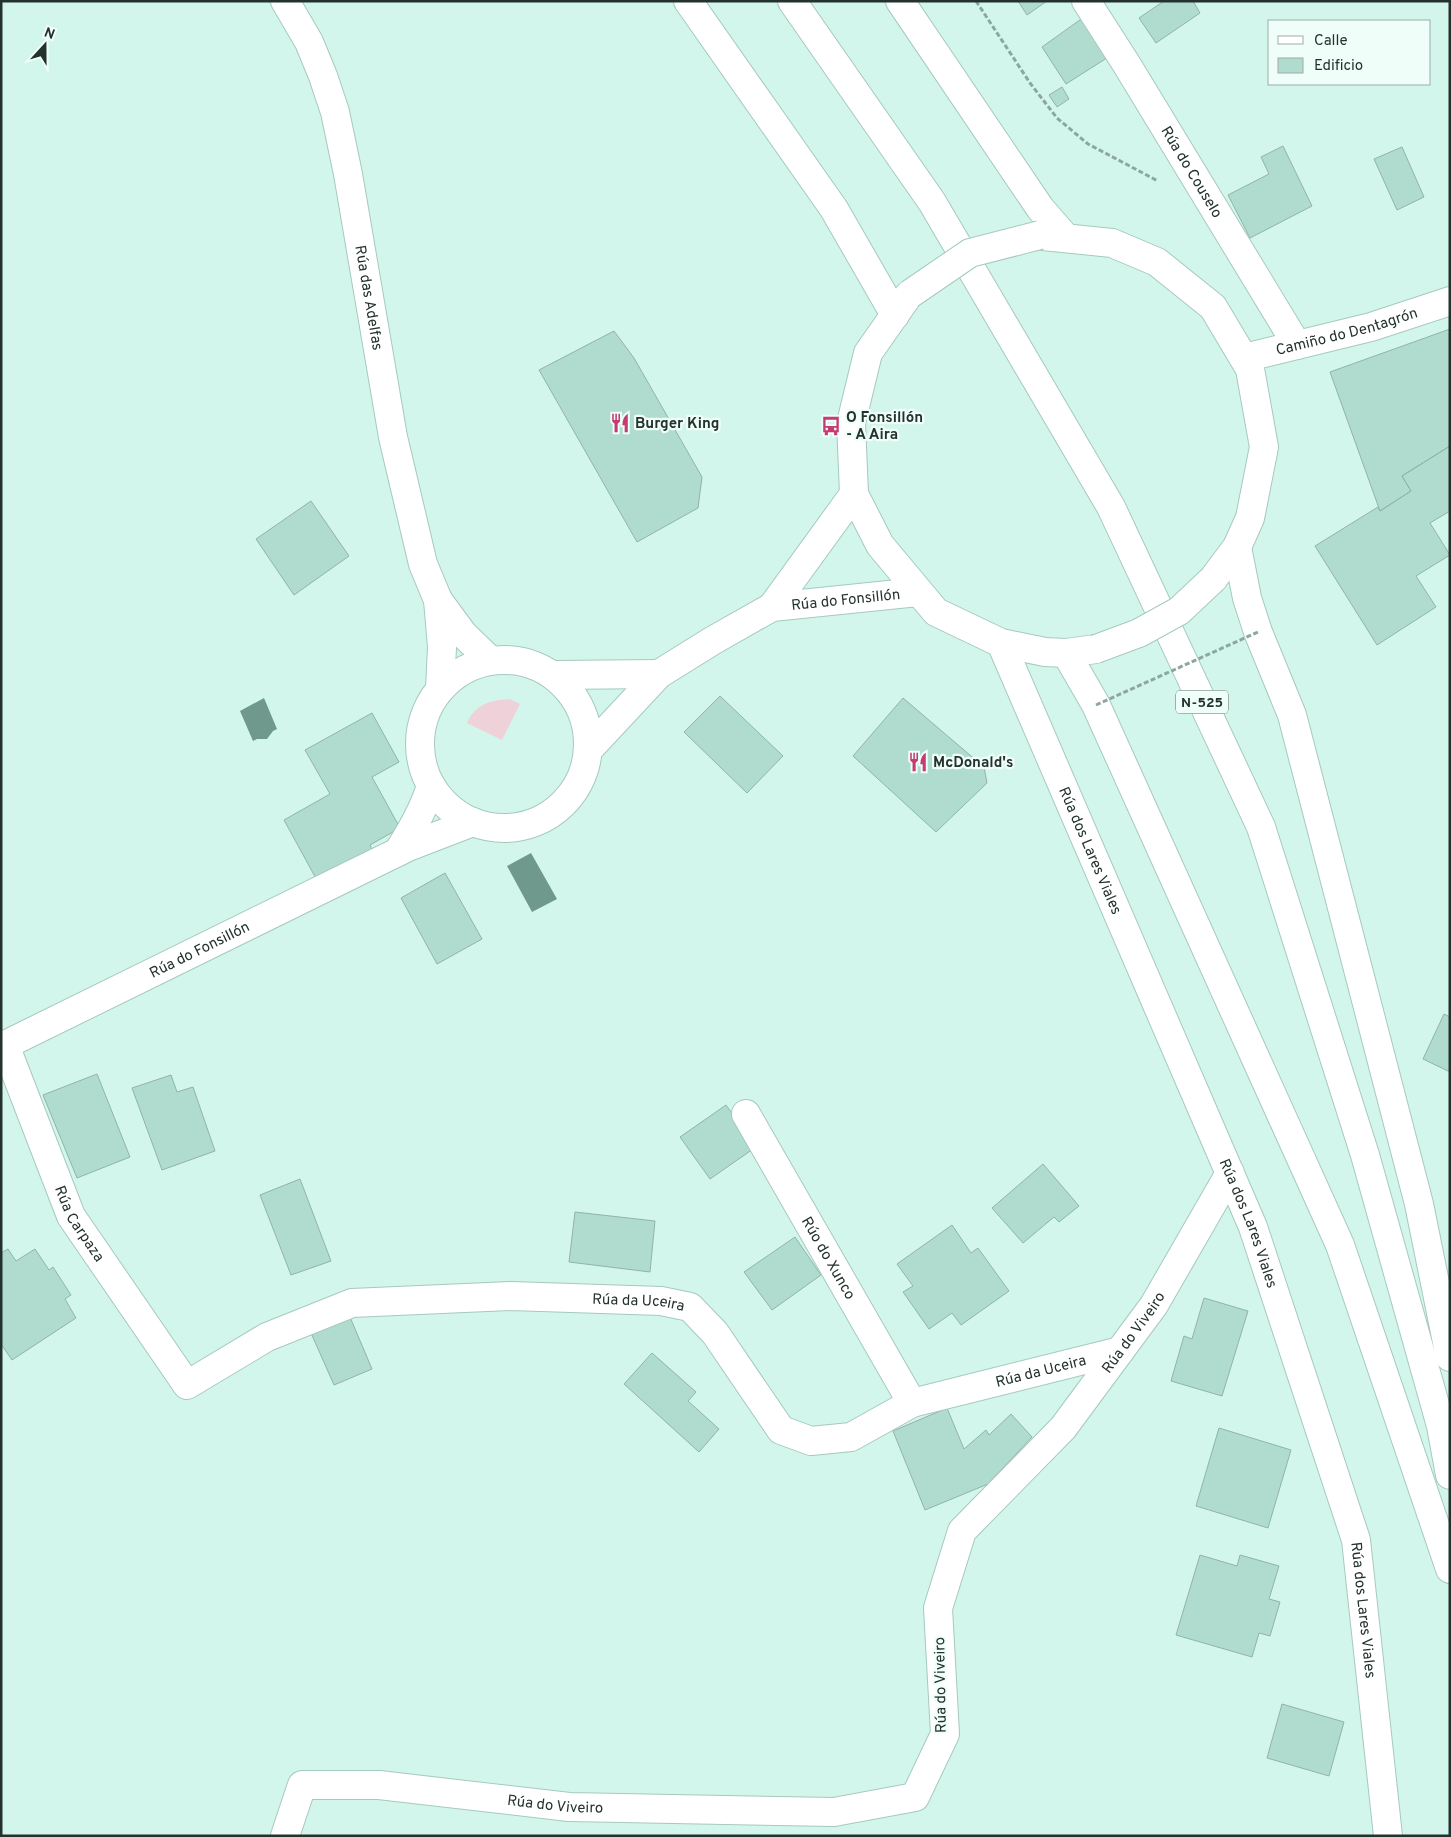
<svg xmlns="http://www.w3.org/2000/svg" width="1451" height="1837" viewBox="0 0 1451 1837" font-family="Overpass,sans-serif">
<rect width="100%" height="100%" fill="#d3f6ec"/>
<!-- green -->
<path fill="#eed1d9" d="M510 699 520 704 502 740 467 723C475 704 491 700 510 699Z"/>
<!-- water -->
<path fill="#6f998d" d="M264 698 277 729 273 731 267 739H257L253 741 240 711Z
M531 853 557 899 532 912 507 866Z"/>
<!-- building -->
<path fill="#b0dccf" stroke="#91b3a9" d="M1018 1H1047L1027 15Z
M1164 1H1193L1200 13 1156 43 1139 18Z
M1084 17 1110 56 1066 84 1042 47Z
M1062 87 1069 99 1057 107 1049 95Z
M1283 146 1312 206 1250 238 1228 195 1269 174 1261 157Z
M1402 147 1424 197 1397 210 1374 159Z
M1450 329V446L1402 476 1411 491 1380 511 1330 372Z
M614 331 634 358 702 477 698 508 637 542 539 370Z
M1450 446V511L1430 523 1450 555 1416 576 1436 607 1377 645 1315 546 1378 507 1380 511 1411 491 1402 476Z
M311 501 349 556 294 595 256 539Z
M720 696 783 756 747 793 684 732Z
M903 698 984 767 987 783 936 832 853 756Z
M372 713 399 762 372 777 400 828 370 845 374 854 319 884 284 820 330 794 305 750Z
M445 873 482 939 437 964 401 898Z
M1444 1014 1450 1017V1072L1423 1059Z
M97 1074 130 1157 77 1178 43 1095Z
M171 1075 177 1092 193 1087 215 1151 162 1170 132 1088Z
M726 1105 756 1147 710 1179 680 1137Z
M1043 1164 1079 1206 1059 1222 1054 1217 1023 1243 992 1208Z
M300 1179 331 1261 291 1275 260 1195Z
M575 1212 655 1221 650 1272 569 1262Z
M952 1225 971 1253 978 1248 1009 1291 961 1325 952 1313 929 1329 903 1292 913 1286 897 1264Z
M795 1237 821 1275 772 1310 744 1272Z
M8 1249 16 1261 35 1249 49 1270 53 1267 71 1295 65 1299 76 1318 12 1360 1 1344V1253Z
M1204 1298 1248 1311 1222 1396 1171 1381 1184 1336 1192 1339Z
M350 1317 372 1369 334 1385 311 1333Z
M652 1353 696 1392 688 1401 719 1429 699 1452 624 1384Z
M947 1408 964 1449 986 1430 989 1435 1011 1414 1032 1437 988 1484 925 1510 893 1431Z
M1219 1428 1291 1450 1268 1528 1196 1506Z
M1200 1555 1237 1566 1240 1555 1279 1566 1269 1599 1280 1602 1270 1636 1259 1633 1252 1657 1176 1635Z
M1282 1704 1344 1722 1329 1776 1267 1758Z"/>
<g fill="none" stroke-linecap="round" stroke-linejoin="round">
<defs>
<g id="street">
<path id="s1" d="M285 1 309 42 323 76 335 112 348 174 393 437 423 564 438 600 463 634 490 660"/>
<path id="s2" d="M1086 1 1127 65 1297 345"/>
<path d="M1043 236 1112 243 1157 262 1213 307 1250 369 1264 447 1250 518 1237 547 1213 579"/>
<path d="M908 296 868 353 851 423 854 494 880 545 936 612 1001 643 1045 652 1066 653 1096 649"/>
<path id="s3" d="M1244 358 1371 327 1450 301"/>
<path d="M438 600 442 647 440 689"/>
<path d="M772 607 854 494"/>
<path id="s4" d="M1001 643 1253 1227 1356 1540 1388 1836"/>
<circle cx="504" cy="744" r="84"/>
<path d="M554 675 659 674"/>
<path id="s5" d="M589 749 659 674 712 641 772 607 918 592"/>
<path d="M398 852C411 831 423 811 431 786"/>
<path id="s6" d="M5 1045 71 1216 187 1385 267 1337 352 1303 511 1296 661 1301 690 1307 715 1333 781 1430 811 1441 851 1437 912 1403 1120 1351"/>
<path id="s7" d="M1 1047 408 847 473 822"/>
<path id="s8" d="M746 1114 912 1403"/>
<path id="s9" d="M285 1836 302 1785H379L569 1807 834 1812 915 1797 945 1734 938 1608 962 1531 1063 1428 1154 1305 1230 1173"/>
</g>
<path id="highway" d="M688 1 834 209 895 315
M792 1 932 202 1111 507 1261 827 1365 1155 1441 1426 1450 1475
M900 1 1040 208 1066 238
M1237 547 1247 598 1258 632 1292 715 1419 1204 1450 1357
M1066 653 1096 705 1340 1245 1450 1569"/>
</defs>
<!-- street casing -->
<use href="#street" stroke="#a6c9bf" stroke-width="30"/>
<!-- highway casing -->
<use href="#highway" stroke="#a6c9bf" stroke-width="30"/>
<!-- path -->
<path stroke="#8ca79f" stroke-width="3" stroke-dasharray="5 2.5" stroke-linecap="butt" d="M976 1 1030 83 1057 118 1088 144 1158 181"/>
<!-- street -->
<use href="#street" stroke="#fff" stroke-width="28"/>
<!-- highway -->
<use href="#highway" stroke="#fff" stroke-width="28"/>
<defs>
<path id="street-bridge" d="M910 294 970 253 1040 235
M1096 649 1139 633 1179 611 1213 579"/>
</defs>
<!-- street-bridge casing -->
<use href="#street-bridge" stroke="#a6c9bf" stroke-width="30" stroke-linecap="butt"/>
<!-- path-bridge -->
<path stroke="#8ca79f" stroke-width="3" stroke-dasharray="5 2.5" stroke-linecap="butt" d="M1096 705 1258 632"/>
<!-- street-bridge -->
<use href="#street-bridge" stroke="#fff" stroke-width="28"/>
</g>
<!-- icons -->
<defs>
<symbol id="restaurant-bare" viewBox="-9 -9 18 18"><path d="M-5-6h1v4h1v-4h1v4h1v-4h1v5L-1.5 .5V6h-2V.5L-5-1ZM5-6V6H3V1.5H1.5Q1.5-4 5-6Z" fill="#c53b72" stroke="#f0fefa" stroke-width="2.5" paint-order="stroke"/></symbol>
<symbol id="bus-bare" viewBox="-9 -9 18 18"><path d="M-5-6H5V4H4V6H2V4H-2V6H-4V4H-5ZM-3.5-4V0h7V-4ZM-3.5 1.2v1.5H-2V1.2ZM2 1.2v1.5H3.5V1.2Z" fill="#c53b72" stroke="#f0fefa" stroke-width="2.5" paint-order="stroke"/></symbol>
</defs>
<g fill-rule="evenodd">
<use href="#restaurant-bare" x="606" y="409" width="28" height="28"/>
<use href="#bus-bare" x="817" y="412" width="28" height="28"/>
<use href="#restaurant-bare" x="904" y="748" width="28" height="28"/>
</g>
<g text-anchor="middle" stroke-width="4.5" stroke-linejoin="round" paint-order="stroke">
<!-- shield labels -->
<rect fill="#f0fefa" stroke="#616f6b" stroke-width="1" x="1176" y="690.5" width="52" height="23" rx="4"/>
<g font-size="14" font-weight="bold" fill="#24322e">
<text x="1202" y="707">N-525</text>
</g>
<!-- street labels -->
<g font-size="15" fill="#24322e" stroke="#f0fefa">
<text dy="5" stroke="none"><textPath href="#s2" startOffset="201">Rúa do Couselo</textPath></text>
<text dy="5" stroke="none"><textPath href="#s1" startOffset="311">Rúa das Adelfas</textPath></text>
<text dy="5" stroke="none"><textPath href="#s3" startOffset="106">Camiño do Dentagrón</textPath></text>
<text dy="5" stroke="none"><textPath href="#s5" startOffset="308">Rúa do Fonsillón</textPath></text>
<text dy="5" stroke="none"><textPath href="#s4" startOffset="226">Rúa dos Lares Viales</textPath></text>
<text dy="5" stroke="none"><textPath href="#s7" startOffset="221">Rúa do Fonsillón</textPath></text>
<text dy="5" stroke="none"><textPath href="#s6" startOffset="194">Rúa Carpaza</textPath></text>
<text dy="5" stroke="none"><textPath href="#s4" startOffset="631">Rúa dos Lares Viales</textPath></text>
<text dy="5" stroke="none"><textPath href="#s8" startOffset="166">Rúo do Xunco</textPath></text>
<text dy="5" stroke="none"><textPath href="#s6" startOffset="860">Rúa da Uceira</textPath></text>
<text dy="5" stroke="none"><textPath href="#s9" startOffset="1209">Rúa do Viveiro</textPath></text>
<text dy="5" stroke="none"><textPath href="#s6" startOffset="1340">Rúa da Uceira</textPath></text>
<text dy="5" stroke="none"><textPath href="#s4" startOffset="1036">Rúa dos Lares Viales</textPath></text>
<text transform="translate(940 1685) rotate(-91)" y="5">Rúa do Viveiro</text>
<text dy="5" stroke="none"><textPath href="#s9" startOffset="308">Rúa do Viveiro</textPath></text>
</g>
<!-- poi labels -->
<g font-size="15" font-weight="bold" fill="#24322e" stroke="#f0fefa" text-anchor="start">
<text x="846" y="422">O Fonsillón<tspan x="846" dy="17">- A Aira</tspan></text>
<text x="635" y="428">Burger King</text>
<text x="933" y="767">McDonald's</text>
</g>
</g>
<!-- border -->
<rect width="1451" height="1837" fill="none" stroke="#24322e" stroke-width="5"/>
<!-- legend -->
<rect x="1268" y="20" width="162" height="65" fill="#f0fefa" stroke="#9eaca8"/>
<rect x="1278" y="36" width="25" height="8" fill="#ffffff" stroke="#9eaca8"/>
<text x="1314" y="45" font-size="15" fill="#24322e">Calle</text>
<rect x="1278" y="58" width="25" height="15" fill="#b0dccf" stroke="#9eaca8"/>
<text x="1314" y="70" font-size="15" fill="#24322e">Edificio</text>
<!-- north arrow -->
<g transform="translate(45 45) rotate(21)" stroke="#f0fefa" stroke-width="4" paint-order="stroke">
<path d="M0-4L9 19L0 12L-9 19Z" fill="#24322e"/>
<text y="-8" font-size="14" font-weight="bold" text-anchor="middle" fill="#24322e">N</text>
</g>
</svg>
